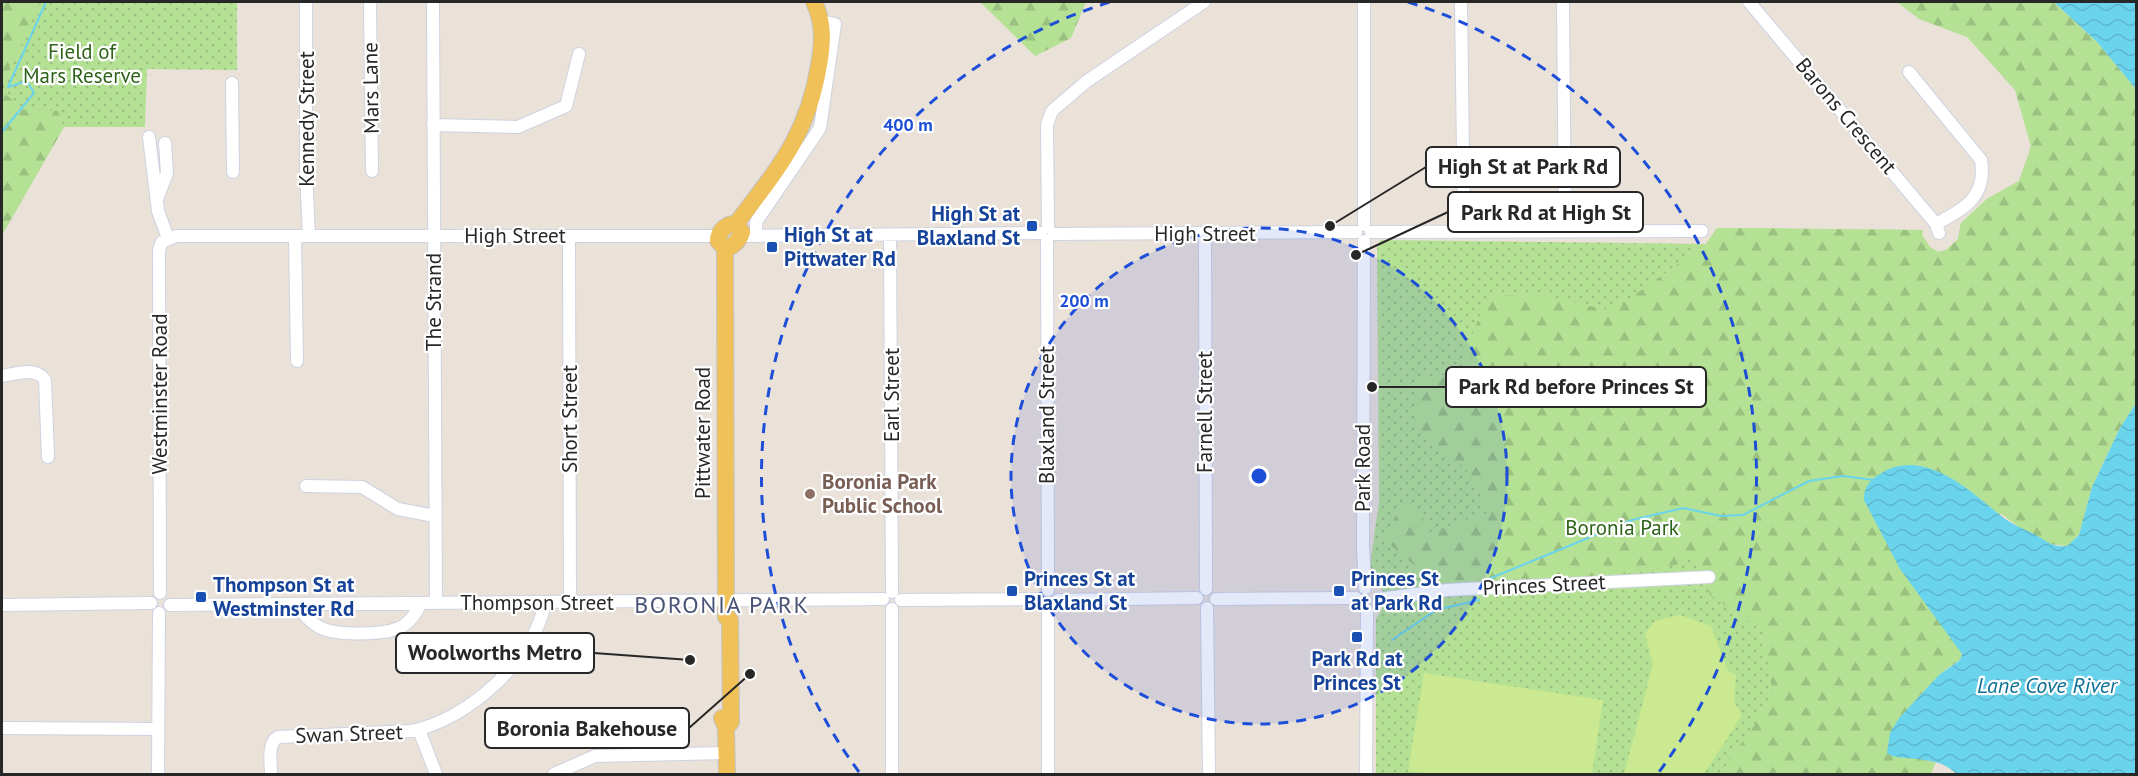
<svg xmlns="http://www.w3.org/2000/svg" width="2138" height="776" viewBox="0 0 2138 776" font-family="'PT Sans',sans-serif">
<defs>
<pattern id="grass-dots" width="8" height="8" patternUnits="userSpaceOnUse" patternTransform="scale(1.5)"><rect width="8" height="8" fill="#b4e194"/><path d="M2 2h.1M6 6h.1" fill="none" stroke="#9bc180" stroke-width="1.8" stroke-linecap="round"/></pattern>
<pattern id="forest-firs" width="22" height="20" patternUnits="userSpaceOnUse" patternTransform="scale(1.5)"><rect width="22" height="20" fill="#b4e194"/><path d="M5 1l3.5 6h-7zM16 11l3.5 6h-7z" fill="#9bc180"/></pattern>
<pattern id="water-waves" width="16" height="10" patternUnits="userSpaceOnUse" patternTransform="scale(1.5)"><rect width="16" height="10" fill="#6bd4ed"/><path d="M0 5q4-4 8 0t8 0" fill="none" stroke="#5db6cb"/></pattern>
</defs>
<rect width="100%" height="100%" fill="#eae1d9"/>
<!-- grass -->
<path fill="url(#grass-dots)" d="M2 2H237V70L147 69 145 127H64L2 235Z
M2136 89V403L1912 586 1947 631 1925 760 1931 774H1376V619L1388 598 1369 572 1379 502 1377 245 1381 240 1706 244 1717 228 1923 230 1922 235 1930 247 1938 252 1946 250 1958 239 1961 223 1987 199 2019 181 2031 147Z"/>
<!-- forest -->
<path fill="url(#forest-firs)" d="M2 2H42L30 15 27 34 2 81Z
M980 2H1086L1071 38 1035 56Z
M1897 2H2054L2097 42 2136 89V403L2120 428 2092 487 2079 535 2067 546 2049 544 2020 528 1966 487 1929 468 1909 466 1894 468 1880 473 1873 479 1864 493 1867 507 1881 530 1900 569 1962 653 1960 660 1945 670 1899 718 1890 733 1887 745 1925 760 1936 762 1931 774H1720L1773 698 1763 631 1710 595 1698 556 1675 565 1615 576 1433 581 1386 541 1399 506H1416L1430 532 1490 512 1466 469 1417 431 1419 378 1457 373 1488 295 1546 296 1612 311 1706 244 1717 228 1923 230 1922 235 1930 247 1938 252 1946 250 1958 239 1961 223 1987 199 2019 181 2031 147 2015 90 1967 37 1919 19Z
M2 91 24 110 58 111 64 127 2 235Z"/>
<!-- pitch -->
<path fill="#cae990" d="M1680 615 1711 626 1728 671 1736 675 1734 701 1742 715 1704 774H1624L1653 664 1645 634 1655 621Z
M1424 673 1603 700 1592 774H1434L1408 771Z"/>
<!-- water -->
<path fill="url(#water-waves)" d="M2054 2H2136V89L2097 42Z
M2136 403V774H1957C1937 756 1916 761 1892 756L1887 753 1890 733 1899 718 1939 675 1960 660 1962 654 1900 569 1864 500C1863 489 1870 479 1880 474 1925 445 1973 494 2005 519 2014 525 2024 529 2034 534 2045 540 2053 548 2067 546L2079 535 2092 487 2120 428Z"/>
<g fill="none" stroke-linecap="round" stroke-linejoin="round">
<!-- stream -->
<path stroke="#6bd4ed" stroke-width="2" d="M2 132 34 93 27 81 8 87 46 2
M1486 580 1632 520 1683 508 1721 516 1743 515 1809 481 1843 476 1874 480
M1392 640 1436 610 1479 600"/>
<defs>
<path id="minor" d="M306 2V171L309 236
M433 2 436 603
M1364 2V225
M1461 2 1464 231
M1563 2 1565 231
M1749 2 1936 224 1939 233
M370 5 372 171
M1909 72 1981 160C1987 197 1965 208 1936 224
M232 83 233 172
M433 125 518 127 566 106 579 54
M149 137 158 211 168 238
M157 199 167 173 165 143
M1048 227 1047 125 1052 111 1087 81 1204 2
M1371 232 1702 231
M1054 234 1356 232
M1205 234 1206 589
M890 235 892 592
M569 236 570 603
M741 236 1041 233
M756 236V222L820 128 835 24 822 21
M295 237 297 361
M1047 240 1048 590
M1364 241 1363 546 1365 588
M2 376C17 374 35 366 45 380L48 457
M306 486 362 487 398 509 435 516
M160 593 159 250 162 242 176 236H718
M1216 599 1356 598
M1379 599 1447 590 1709 577
M901 600 1039 599
M1058 600 1197 598
M296 604C302 613 309 621 319 627 336 636 382 635 399 628 409 624 417 612 421 603
M2 605 151 603
M170 605 883 599
M1207 608 1209 774
M892 609V774
M2 728 158 729
M419 730 436 774
M158 774 159 613
M271 774C271 763 267 743 278 737L411 731C468 720 534 660 545 603
M554 774 595 756 727 753
M1048 774V609
M1366 774 1367 610"/>
<path id="major" d="M736 224C778 168 807 137 819 65 823 42 824 23 814 2
M725 248 726 613V617L730 620 731 722 726 728
M725 248 718 241C718 232 726 223 736 224
M725 248C733 248 740 239 742 232L736 224
M722 718 726 728 727 774"/>
</defs>
<!-- minor casing -->
<use href="#minor" stroke="#ced3e1" stroke-width="14"/>
<!-- major casing -->
<use href="#major" stroke="#c3c3c3" stroke-width="18"/>
<!-- minor -->
<use href="#minor" stroke="#fff" stroke-width="12"/>
<!-- major -->
<use href="#major" stroke="#efc158" stroke-width="16"/>
</g>
<!-- distance rings -->
<circle cx="1259" cy="476" r="248" fill="#1d4ed8" fill-opacity=".12"/>
<g fill="none" stroke="#1d4ed8" stroke-width="3" stroke-dasharray="10 8">
<circle cx="1259" cy="476" r="248"/>
<path d="M859 772A497 497 0 0 1 1110 2M1408 2A497 497 0 0 1 1659 772"/>
</g>
<!-- markers -->
<g fill="#1a4fb4" stroke="#fff" stroke-width="2">
<rect x="1026" y="220" width="12" height="12" rx="3"/>
<rect x="766" y="241" width="12" height="12" rx="3"/>
<rect x="1006" y="585" width="12" height="12" rx="3"/>
<rect x="1333" y="585" width="12" height="12" rx="3"/>
<rect x="195" y="591" width="12" height="12" rx="3"/>
<rect x="1351" y="631" width="12" height="12" rx="3"/>
</g>
<circle fill="#8d6e63" stroke="#fff" stroke-width="2" cx="810" cy="494" r="6"/>
<g text-anchor="middle" stroke-width="4.5" stroke-linejoin="round" paint-order="stroke">
<!-- park labels -->
<g font-size="21" fill="#2e6319" stroke="#fff">
<text x="82" y="59">Field of<tspan x="82" dy="24">Mars Reserve</tspan></text>
<text x="1622" y="535">Boronia Park</text>
</g>
<!-- street labels -->
<g font-size="21" fill="#272727" stroke="#fff">
<text transform="translate(371 88) rotate(-91)" y="7">Mars Lane</text>
<text transform="translate(1846 116) rotate(50)" y="7">Barons Crescent</text>
<text transform="translate(307 119) rotate(-90)" y="7">Kennedy Street</text>
<text x="1205" y="241">High Street</text>
<text x="515" y="243">High Street</text>
<text transform="translate(434 302) rotate(-90)" y="7">The Strand</text>
<text transform="translate(160 394) rotate(-90)" y="7">Westminster Road</text>
<text transform="translate(892 395) rotate(-90)" y="7">Earl Street</text>
<text transform="translate(1205 412) rotate(-90)" y="7">Farnell Street</text>
<text transform="translate(1047 415) rotate(-90)" y="7">Blaxland Street</text>
<text transform="translate(570 419) rotate(-90)" y="7">Short Street</text>
<text transform="translate(703 433) rotate(-90)" y="7">Pittwater Road</text>
<text transform="translate(1363 468) rotate(-90)" y="7">Park Road</text>
<text transform="translate(1544 585) rotate(-3)" y="7">Princes Street</text>
<text x="537" y="610">Thompson Street</text>
<text transform="translate(349 734) rotate(-2)" y="7">Swan Street</text>
</g>
<!-- transit labels -->
<g font-size="21" font-weight="bold" fill="#164399" stroke="#fff" text-anchor="start">
<text x="1020" y="221" text-anchor="end">High St at<tspan x="1020" dy="24">Blaxland St</tspan></text>
<text x="784" y="242">High St at<tspan x="784" dy="24">Pittwater Rd</tspan></text>
<text x="1024" y="586">Princes St at<tspan x="1024" dy="24">Blaxland St</tspan></text>
<text x="1351" y="586">Princes St<tspan x="1351" dy="24">at Park Rd</tspan></text>
<text x="213" y="592">Thompson St at<tspan x="213" dy="24">Westminster Rd</tspan></text>
<text x="1357" y="666" text-anchor="middle">Park Rd at<tspan x="1357" dy="24">Princes St</tspan></text>
</g>
<!-- education labels -->
<g font-size="21" font-weight="bold" fill="#785e54" stroke="#fff" text-anchor="start">
<text x="822" y="489">Boronia Park<tspan x="822" dy="24">Public School</tspan></text>
</g>
<!-- water labels -->
<g font-size="22" font-style="italic" fill="#0d7196" stroke="#fff">
<text x="2047" y="693">Lane Cove River</text>
</g>
<!-- quarter labels -->
<g font-size="24" letter-spacing="1.5" fill="#495477" stroke="#fff">
<text x="722" y="613">BORONIA PARK</text>
</g>
</g>
<circle cx="1259" cy="476" r="9" fill="#1d4ed8" stroke="#fff" stroke-width="3"/>
<g font-size="18" text-anchor="middle" font-weight="bold" fill="#1d4ed8" stroke="#fff" stroke-width="4.5" stroke-linejoin="round" paint-order="stroke">
<text x="908" y="131">400 m</text>
<text x="1084" y="307">200 m</text>
</g>
<!-- callouts -->
<path fill="none" stroke="#272727" stroke-width="2" d="M1330 226L1426 167M1356 255L1448 212M1372 387L1446 387M690 660L594 653M750 674L689 728"/>
<g fill="#272727" stroke="#fff" stroke-width="2">
<circle cx="1330" cy="226" r="6"/>
<circle cx="1356" cy="255" r="6"/>
<circle cx="1372" cy="387" r="6"/>
<circle cx="690" cy="660" r="6"/>
<circle cx="750" cy="674" r="6"/>
</g>
<g fill="#fff" stroke="#272727" stroke-width="2">
<rect x="1426" y="147" width="194" height="40" rx="6"/>
<rect x="1448" y="192" width="195" height="40" rx="6"/>
<rect x="1446" y="367" width="260" height="40" rx="6"/>
<rect x="396" y="633" width="198" height="40" rx="6"/>
<rect x="485" y="708" width="204" height="40" rx="6"/>
</g>
<g font-size="22" text-anchor="middle" font-weight="bold" fill="#272727">
<text x="1523" y="174">High St at Park Rd</text>
<text x="1546" y="220">Park Rd at High St</text>
<text x="1576" y="394">Park Rd before Princes St</text>
<text x="495" y="660">Woolworths Metro</text>
<text x="587" y="736">Boronia Bakehouse</text>
</g>
<!-- border -->
<rect width="2138" height="776" fill="none" stroke="#272727" stroke-width="6"/>
</svg>
